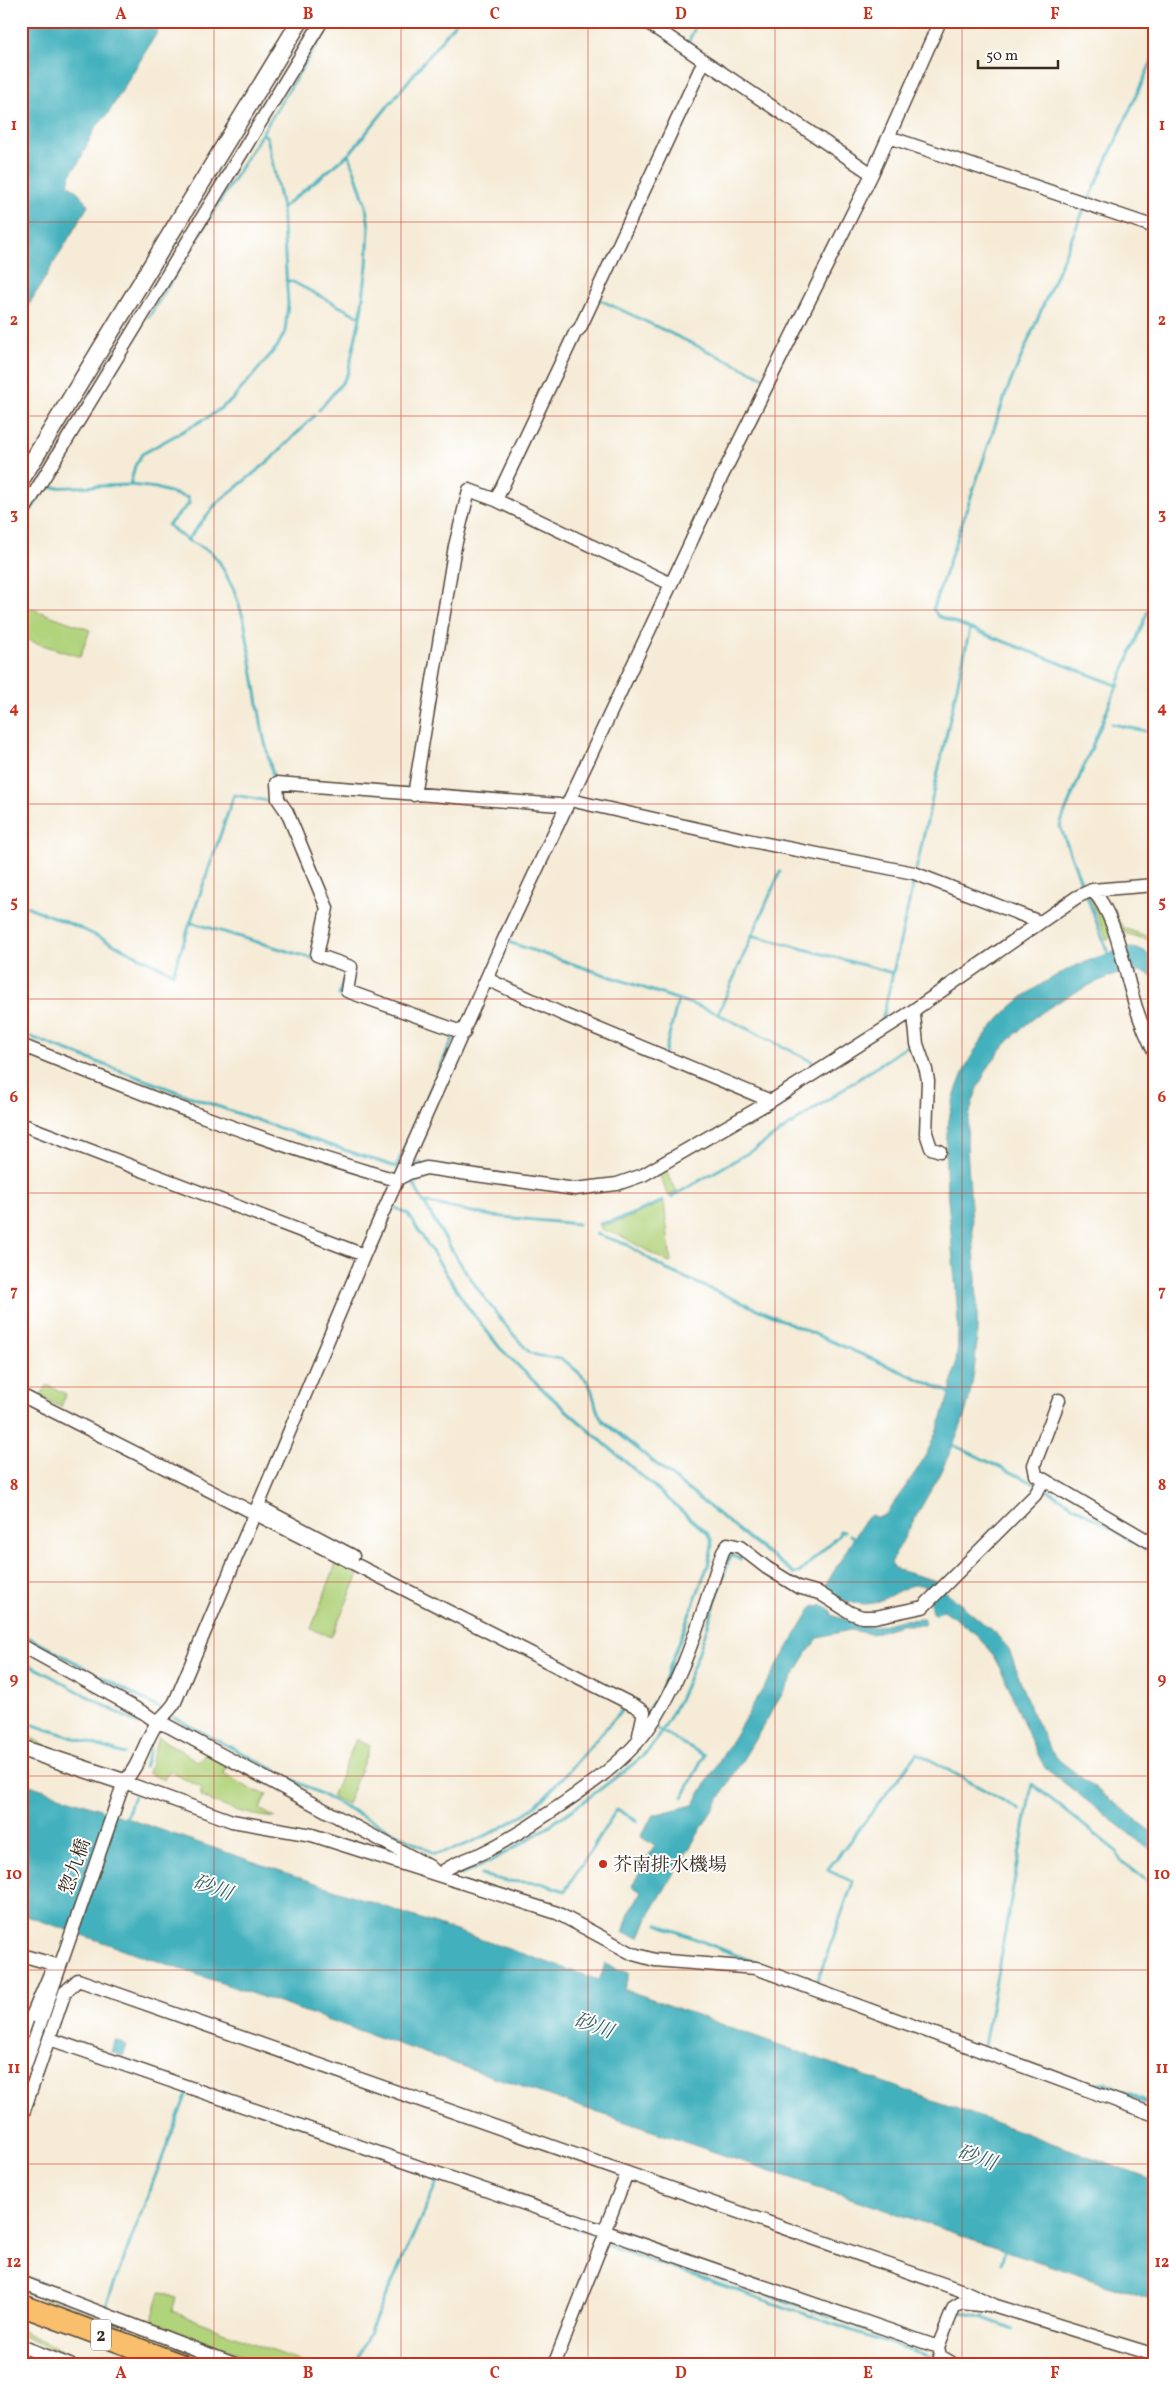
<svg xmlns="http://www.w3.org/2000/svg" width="1176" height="2386" viewBox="0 0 1176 2386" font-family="Vollkorn,'Noto Serif JP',serif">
<rect width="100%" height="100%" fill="#fff"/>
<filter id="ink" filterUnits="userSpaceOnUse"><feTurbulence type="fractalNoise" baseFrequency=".02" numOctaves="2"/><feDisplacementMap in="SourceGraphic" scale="10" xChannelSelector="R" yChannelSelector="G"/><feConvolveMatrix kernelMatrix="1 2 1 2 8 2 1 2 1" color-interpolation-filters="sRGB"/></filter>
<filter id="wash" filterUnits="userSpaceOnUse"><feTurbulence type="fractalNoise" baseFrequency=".0096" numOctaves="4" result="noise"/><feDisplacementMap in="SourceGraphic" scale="20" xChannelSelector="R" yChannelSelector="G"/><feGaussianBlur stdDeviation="1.12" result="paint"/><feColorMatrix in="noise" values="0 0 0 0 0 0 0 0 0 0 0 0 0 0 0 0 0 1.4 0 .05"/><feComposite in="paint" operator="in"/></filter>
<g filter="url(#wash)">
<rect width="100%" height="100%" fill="#f5ebd6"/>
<!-- green -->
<path fill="#b1d37c" stroke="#767e4d" d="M21 605 90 630 80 657 21 638Z
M1102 895 1123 928 1150 937 1155 942 1128 934 1119 928Z
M1090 896H1094L1113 935 1107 941Z
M664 1167 677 1191 668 1196 658 1171Z
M664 1202 671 1262 669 1263 623 1237 601 1229 600 1226 623 1220Z
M47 1385 66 1394 61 1407 40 1396Z
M338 1559 361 1570 331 1637 311 1629Z
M21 1732 67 1757 21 1741Z
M158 1737 199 1762 207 1751 228 1762 223 1773 252 1790 267 1794 260 1809 275 1818C248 1815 224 1808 200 1796L202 1788 169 1771 164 1780 148 1773Z
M356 1739 370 1746 347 1804 332 1797Z
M21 2286 200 2357 21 2292Z
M160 2292 176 2298 172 2311 308 2365H268L152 2321Z
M21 2330 93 2365H86L21 2335Z"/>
<!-- water -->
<path fill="#42b1bd" stroke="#3e6e6e" d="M21 21H164L108 114 95 128 77 166 73 169 68 184 79 193 88 206 21 318Z
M1130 948 1140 949 1155 956V980C1153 979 1152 976 1150 975 1137 964 1099 980 1086 987 1032 1013 984 1051 970 1113 964 1138 969 1167 970 1192 974 1262 985 1335 968 1403 953 1461 917 1510 891 1563L893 1567 898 1570 937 1581V1584L996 1634 1009 1649 1030 1709 1051 1751 1060 1761 1155 1834V1854L1045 1768 1031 1741 1005 1678 990 1650 977 1635 944 1610 932 1613 927 1587C911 1578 890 1599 873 1603 863 1605 855 1603 846 1601 835 1599 830 1595 825 1586L864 1521 871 1515 878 1518 886 1514C901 1492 920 1469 931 1444 942 1420 950 1395 955 1369 962 1329 955 1287 952 1248 950 1211 943 1171 947 1134 958 1032 1035 970 1130 948Z
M821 1604 831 1610 832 1615 863 1626 876 1627 901 1620 924 1619 926 1623 924 1625H901L872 1634 850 1630 819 1637 807 1653 648 1917 640 1937 623 1933 629 1913 641 1892 632 1886 655 1845 640 1837 653 1815 693 1805 811 1609 814 1606 819 1607Z
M21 1782 599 1980 605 1964 629 1973 624 1989 1155 2180V2301L584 2108 21 1914Z
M115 2040 127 2045 123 2056 111 2052Z"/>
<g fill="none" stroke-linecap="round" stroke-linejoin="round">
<!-- stream -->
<path stroke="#42b1bd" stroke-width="3" d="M687 45 698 21
M1088 202 1155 54
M1085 207 1006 393 933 609 938 616 1119 686
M282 208 349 154 457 21
M286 280 293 282 360 317
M596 298 765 378
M149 317 331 21
M319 410 342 383 348 373 361 313 367 266 369 227 366 206 349 154
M130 485 135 466 142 454 210 416 232 400 277 347 285 332 288 304 282 208 267 137 262 133
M45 488 130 485 156 488 188 498 189 504 168 525 187 540 211 552 220 563 234 590 244 620 263 734 274 780H276
M21 527 70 446
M187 540 217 503 269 461 314 416
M1112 724 1155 733
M916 870 970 629
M1084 890 1060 826 1061 822 1155 594
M1087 896 1109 956
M21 904 78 927 173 973 234 795 274 802
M190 922 314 959
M752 935 893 973
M508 942 712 1011 819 1065
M343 980 339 995 349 998
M718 1014 780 872
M881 1025 915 876
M21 1033C145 1081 269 1126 396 1167L455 1034
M665 1052 678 1000
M408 1166 421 1163
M409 1176C445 1241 478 1297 529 1352 539 1358 549 1356 560 1359 569 1362 580 1374 587 1381 596 1393 593 1410 603 1421L754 1543 794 1573H799L839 1535 840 1531 844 1532
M671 1197 755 1149 913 1042
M423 1202 492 1216 578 1224
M392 1206 408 1214 467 1306 500 1348 543 1390 707 1533 711 1539 712 1547 708 1565 661 1690 649 1709
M599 1224 623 1218 663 1201
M596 1234 626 1244 667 1270 953 1394
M949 1443 1038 1485
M1044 1488 1155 1555
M850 1535 858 1540
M935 1614 942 1608
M21 1633 159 1708
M21 1660 140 1725
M173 1717 434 1853C457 1853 520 1820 537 1804 567 1776 597 1737 625 1707
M21 1721 125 1754
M657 1729 704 1755 683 1797
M144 1767 150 1749
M125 1821 134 1796
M461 1875C514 1852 558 1821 603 1787 621 1773 642 1760 655 1742 691 1689 711 1616 730 1555L740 1559 743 1554
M481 1875 506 1881 541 1883 565 1891 617 1809 637 1821
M658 1924 754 1962
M816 1985 853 1882 829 1871 828 1869 918 1753 1020 1810
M984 2046 1032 1784 1116 1851 1121 1861 1155 1887
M1108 2083 1106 2088 1135 2098 1155 2109
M1089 2085 1108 2083 1155 2105
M562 2223 601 2237
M607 2239 902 2341
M605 2245 935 2359
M1001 2263 1006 2246
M21 2275 76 2297
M105 2308 187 2093
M955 2314 962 2312 983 2318 984 2315
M124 2315 262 2365
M983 2318 1013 2329
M355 2365 438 2180"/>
</g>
</g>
<g filter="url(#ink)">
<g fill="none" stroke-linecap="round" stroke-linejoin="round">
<defs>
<path id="minor" d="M645 21 872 174
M889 137 1155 227
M496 500 575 333 580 328 704 61
M21 515 322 21
M414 795 455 546 469 490 496 500 671 584
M570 800 747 840 914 873 1040 922
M1092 890C1114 912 1122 958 1130 987 1136 1010 1144 1032 1155 1053
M487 979 562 1014 771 1101
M911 1012 914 1015 917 1044 926 1070 928 1081 926 1133 931 1148 940 1151
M464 1033 347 991 351 967 317 955 327 908 287 812 278 799 277 783 559 805 566 808
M21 1045C144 1095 268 1144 396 1180L409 1173 426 1168 575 1189 617 1184 643 1175 771 1101 911 1012 1077 897 1092 890 1155 885
M21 1059 26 1047
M21 1124 364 1255
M21 1395 635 1706 644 1712 639 1735
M1059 1400 1034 1465 1036 1475 1155 1545
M258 1506 353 1556
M21 1645 144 1713 157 1722 168 1726 429 1866 439 1875C451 1864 466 1860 482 1853 499 1845 515 1835 531 1825 570 1799 621 1767 648 1729 686 1677 702 1610 723 1551L728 1544 740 1547 767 1568 798 1587 819 1593 851 1613 862 1617H875L923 1607 1035 1495 1044 1480
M124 1782 232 1821 312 1835 557 1913 633 1954 655 1960 756 1968 1155 2115
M21 1955 60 1966
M40 2024 124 1782C140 1765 144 1742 157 1723 162 1716 170 1711 175 1702L364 1255 504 939 721 478 872 174 940 21
M21 2029 938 2347 940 2356 955 2365
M26 2030 52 1969
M21 2050 28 2031
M21 2077 34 2041
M21 2119 65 1992 78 1980 966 2292 996 2306 1155 2355
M604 2232 627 2173
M21 2282 237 2365
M21 2346 70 2365
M938 2347 954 2307 961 2303 989 2306
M554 2365 606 2233"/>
<path id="tertiary" d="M21 480 300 21
M21 1748 124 1782"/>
<path id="trunk" d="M21 2305 181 2365"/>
</defs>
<!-- minor casing -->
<use href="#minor" stroke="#57473a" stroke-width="15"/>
<!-- tertiary casing -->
<use href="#tertiary" stroke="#57473a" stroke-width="19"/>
<!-- trunk casing -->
<use href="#trunk" stroke="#57473a" stroke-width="24"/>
<!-- minor -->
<use href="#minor" stroke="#fff" stroke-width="12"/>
<!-- tertiary -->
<use href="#tertiary" stroke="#fff" stroke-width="16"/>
<!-- trunk -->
<use href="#trunk" stroke="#f9bf6d" stroke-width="21"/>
<defs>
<path id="minor-bridge" d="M34 2041 40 2024"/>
</defs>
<!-- minor-bridge casing -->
<use href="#minor-bridge" stroke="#57473a" stroke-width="15" stroke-linecap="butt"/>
<!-- minor-bridge -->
<use href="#minor-bridge" stroke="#fff" stroke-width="12"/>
</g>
</g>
<!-- grid -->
<path fill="none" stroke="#c8321e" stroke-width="1" stroke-opacity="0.55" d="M214 21V2365M401 21V2365M588 21V2365M775 21V2365M962 21V2365M21 222H1155M21 416H1155M21 610H1155M21 804H1155M21 999H1155M21 1193H1155M21 1387H1155M21 1582H1155M21 1776H1155M21 1970H1155M21 2164H1155"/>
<!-- markers -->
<circle fill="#c8321e" stroke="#fff" stroke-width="2" cx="603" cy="1864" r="5"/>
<g text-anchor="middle" stroke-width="4" stroke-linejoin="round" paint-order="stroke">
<!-- shield labels -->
<rect fill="#fff" stroke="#766a62" stroke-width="1" x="91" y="2319.5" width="20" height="31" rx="4"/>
<g font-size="18" font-weight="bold" fill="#3b2a1e">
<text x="101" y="2341">2</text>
</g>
<!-- poi labels -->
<g font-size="19" fill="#3b2a1e" stroke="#fff" text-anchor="start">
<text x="613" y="1871">芥南排水機場</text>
</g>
<!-- street labels -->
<g font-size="19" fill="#3b2a1e" stroke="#fff">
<text transform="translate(74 1866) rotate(-71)" y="7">惣九橋</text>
</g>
<!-- water labels -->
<g font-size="20" font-style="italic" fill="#3e605e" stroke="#fff">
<text transform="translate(213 1887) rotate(20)" y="7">砂川</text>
<text transform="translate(594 2025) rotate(20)" y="7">砂川</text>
<text transform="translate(977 2157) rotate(19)" y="7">砂川</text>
</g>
</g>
<!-- margin -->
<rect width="1176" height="2386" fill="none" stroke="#fff" stroke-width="55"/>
<!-- scale -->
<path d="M978 60v8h80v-8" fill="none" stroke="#3b2a1e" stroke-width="2.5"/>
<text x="986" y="60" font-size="15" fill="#3b2a1e" stroke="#ffffff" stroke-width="4" paint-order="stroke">50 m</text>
<rect x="28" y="28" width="1120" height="2330" fill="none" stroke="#c8321e" stroke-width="2"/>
<g font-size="16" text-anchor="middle" font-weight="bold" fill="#c8321e">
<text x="121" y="19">A</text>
<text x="308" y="19">B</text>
<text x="495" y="19">C</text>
<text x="681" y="19">D</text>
<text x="868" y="19">E</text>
<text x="1055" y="19">F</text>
<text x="14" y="130">1</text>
<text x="1162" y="130">1</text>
<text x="14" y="325">2</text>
<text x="1162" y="325">2</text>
<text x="14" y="519">3</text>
<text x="1162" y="519">3</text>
<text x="14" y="713">4</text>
<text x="1162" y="713">4</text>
<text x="14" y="907">5</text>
<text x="1162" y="907">5</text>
<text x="14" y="1102">6</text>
<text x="1162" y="1102">6</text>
<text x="14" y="1296">7</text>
<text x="1162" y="1296">7</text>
<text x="14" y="1490">8</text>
<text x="1162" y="1490">8</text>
<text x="14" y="1684">9</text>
<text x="1162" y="1684">9</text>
<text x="14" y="1879">10</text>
<text x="1162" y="1879">10</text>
<text x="14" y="2073">11</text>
<text x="1162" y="2073">11</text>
<text x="14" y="2267">12</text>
<text x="1162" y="2267">12</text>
<text x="121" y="2378">A</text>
<text x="308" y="2378">B</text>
<text x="495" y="2378">C</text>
<text x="681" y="2378">D</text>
<text x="868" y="2378">E</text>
<text x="1055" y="2378">F</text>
</g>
</svg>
